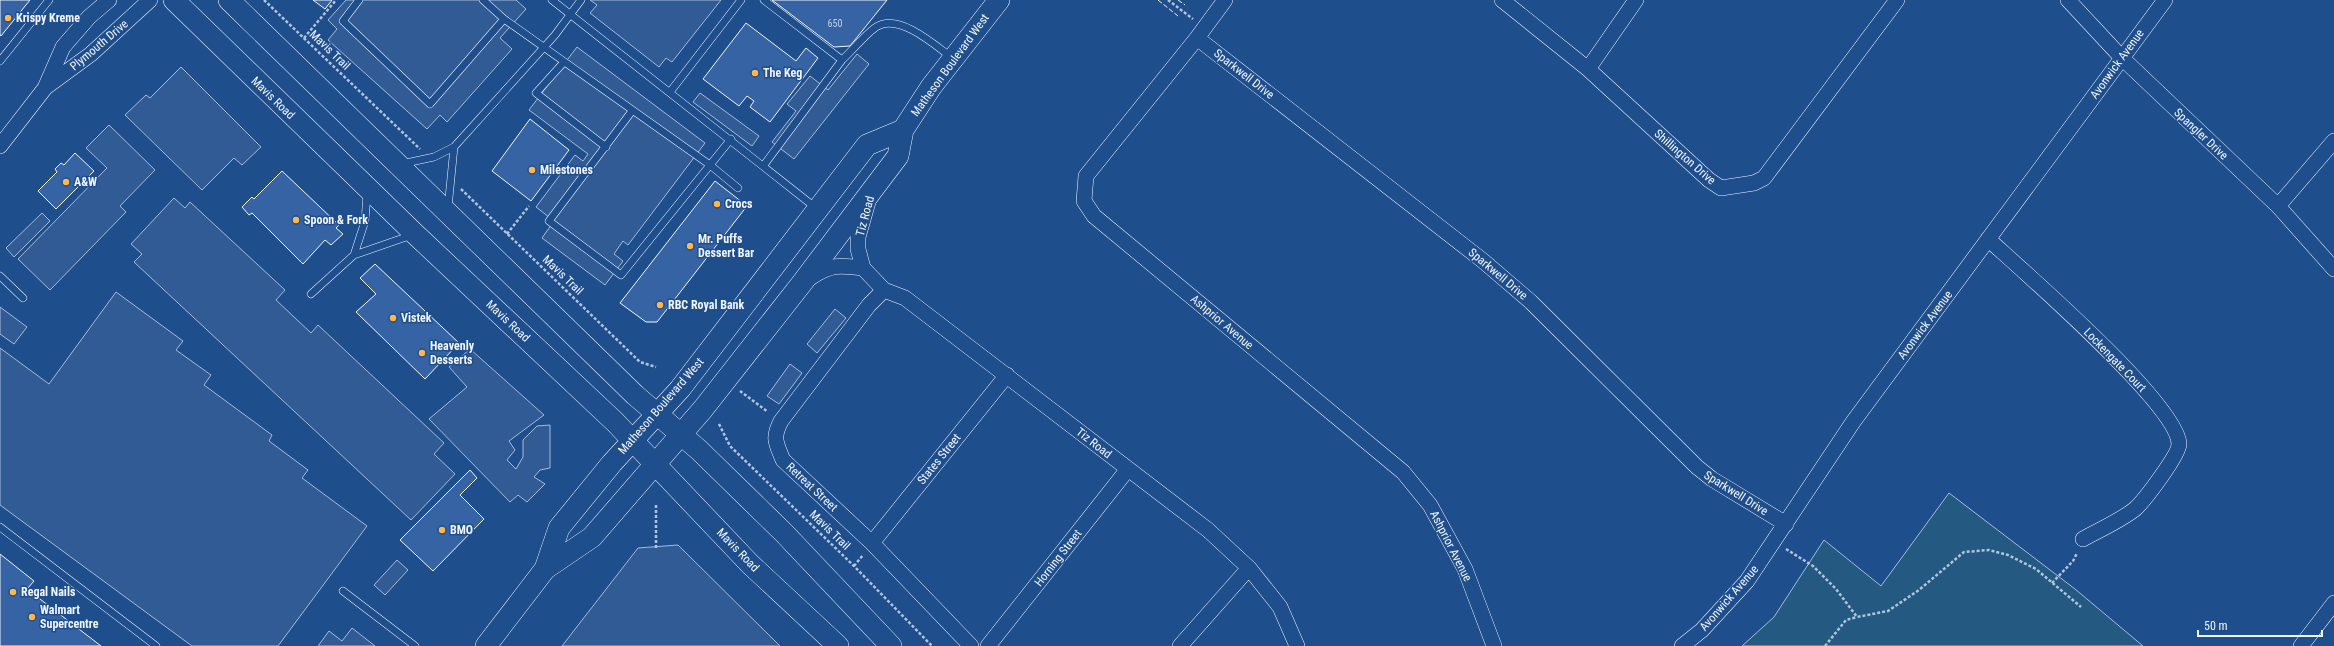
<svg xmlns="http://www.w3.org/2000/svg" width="2334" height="646" viewBox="0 0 2334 646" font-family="'Roboto Condensed',sans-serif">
<rect width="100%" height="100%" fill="#1f4e8c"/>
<!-- green -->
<path fill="#245a82" stroke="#a8bbd7" d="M1949 493 2075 589 2143 646H1742L1774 617 1824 540 1881 586Z"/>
<!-- parking -->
<path fill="#305b95" stroke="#a8bbd7" d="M346 0H516L526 9 500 38 512 49 447 122 440 115 427 129 328 40 337 29 328 20Z
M590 0H721L672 62 666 58 659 67 590 13 597 5Z
M577 47 705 143 628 245 623 241 614 254 623 261 605 285 542 238 554 221 536 207 575 155 583 161 588 154 529 110Z
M857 54 869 64 794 159 772 142 796 111 787 104 810 76 828 90Z
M181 67 261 147 242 165 234 158 202 190 125 115 146 95 150 98Z
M700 93 759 136 752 146 693 102Z
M109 125 155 170 120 206 126 212 50 290 18 259 107 168 86 148Z
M174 198 185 208 190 202 285 290 276 300 311 333 318 325 444 443 434 454 455 474 411 520 134 262 142 254 131 244Z
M42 213 50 221 14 257 6 248Z
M116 292 183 341 176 350 211 375 204 385 272 435 269 441 308 470 302 478 367 526 278 646H192L0 505V348L49 384Z
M0 307 27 327 14 344 0 334Z
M835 309 846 318 817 353 807 344Z
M470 349 544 415 509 441 515 450 507 460 516 469 523 457V440L537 426 550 425V468L540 470 534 477 545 484 527 502 518 495 510 502 429 419 467 387 449 367Z
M790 364 802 373 779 404 767 396Z
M678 545 780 646H562L638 548Z
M397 560 408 570 385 595 374 585Z
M352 628 375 646H318L329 631 342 641Z"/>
<!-- building -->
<path fill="#3563a3" stroke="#f2f6ff" d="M0 0H30L1 36 0 35Z
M313 0H332L325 9Z
M772 0H887L850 46 834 47Z
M746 23 796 61 806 48 818 58 770 122 750 107 754 101 747 96 739 106 703 79Z
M530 119 569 150 531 201 492 171Z
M75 153 94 171 56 209 38 191 57 172 55 169 61 163 64 165Z
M282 171 339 225 336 228 343 234 331 245 325 240 303 264 252 213 249 215 242 207 252 197 254 199Z
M715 181 747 206 657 322H646L620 303Z
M375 264 459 343 425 379 356 312 376 294 360 278Z
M470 470 477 478 460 495 484 519 433 571 400 540Z
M0 554 34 581 27 589 101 646H0Z"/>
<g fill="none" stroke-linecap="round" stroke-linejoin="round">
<defs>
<path id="lane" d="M359 0 343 21 430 104 504 19
M483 0 504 19 710 165 738 188
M552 0 816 208
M764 0 842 60C851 52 869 30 878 26 900 14 935 45 951 57
M0 61 49 0
M564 62 536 93 606 147
M670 92 741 0
M632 111 549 221 621 275 731 139
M401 164 434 157 454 147 555 35 581 0
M764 165 842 60
M448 208 454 147
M354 255 365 221 367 194
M0 276 23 298
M311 294 354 255 412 235
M0 527 156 646
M343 591 415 646"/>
<path id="street" d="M1225 0 1197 38 1086 176 1084 201 1094 216 1403 472 1430 505 1465 569 1494 646
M1502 0 1588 69 1709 180 1721 188 1754 183 1764 178 1897 0
M2068 0 2122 58 2278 206 2334 269
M1197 38 1482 260 1531 302 1697 467 1712 479 1786 524
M1588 69 1636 0
M46 87 91 54 150 0
M0 146 45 88 63 47 89 17 109 0
M868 202 858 237V249L863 268 884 290 905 298 1208 530 1249 568 1280 607 1297 646
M2278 206 2334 141
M1988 239C2023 271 2178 405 2179 444 2179 455 2144 501 2135 509 2120 521 2099 530 2083 539
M810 278C831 264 839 265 863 268
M884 290 869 305 781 421C772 438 776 443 783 460L872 543 971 646
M872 543 1007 375
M988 646 1128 469
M1180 646 1249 568
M1682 646 1702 630 1747 581 1853 422 2165 0
M2301 646 2334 603"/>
<path id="secondary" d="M174 0 415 234 615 422 750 564 838 646
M229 0 635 395 699 450 784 533 891 646
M545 569 592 537 703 409 802 283 898 156 903 130 931 87 999 0
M486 646 545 569 559 528 612 463 680 389 867 145 903 130"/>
</defs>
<!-- lane casing -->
<use href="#lane" stroke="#f2f6ff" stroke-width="8"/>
<!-- street casing -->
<use href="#street" stroke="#f2f6ff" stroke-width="16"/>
<!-- secondary casing -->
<use href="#secondary" stroke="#f2f6ff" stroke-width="22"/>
<!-- path -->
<path stroke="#b3c4dc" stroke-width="2.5" stroke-dasharray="3 2" stroke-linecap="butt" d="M264 0 420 149
M1168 0 1193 19
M304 38 336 0
M461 189 640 362 656 367
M507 234 529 206
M740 391 768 412
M719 424 730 446 854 566 932 646
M656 505V550
M1786 549 1813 566 1836 589 1857 617 1888 611 1919 590 1964 552 1989 550 2008 555 2036 569 2081 607
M854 566 863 555
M2052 583 2073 561 2077 553
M1825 646 1846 620 1857 617"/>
<!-- lane -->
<use href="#lane" stroke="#1f4e8c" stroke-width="7"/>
<!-- street -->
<use href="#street" stroke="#1f4e8c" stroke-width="15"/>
<!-- secondary -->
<use href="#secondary" stroke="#1f4e8c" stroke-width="21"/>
<!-- fence -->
<path stroke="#f2f6ff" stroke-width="1" stroke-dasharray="5 2" stroke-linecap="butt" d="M1158 0 1178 16
M1178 0 1185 5"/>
</g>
<!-- markers -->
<g fill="#ffb74d" stroke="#1f4e8c" stroke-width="1.5">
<circle cx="8" cy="18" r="4"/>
<circle cx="755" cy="73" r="4"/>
<circle cx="532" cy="170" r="4"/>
<circle cx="66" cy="182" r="4"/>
<circle cx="717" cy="204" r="4"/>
<circle cx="296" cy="220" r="4"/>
<circle cx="690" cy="246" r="4"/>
<circle cx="660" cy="305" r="4"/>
<circle cx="393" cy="318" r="4"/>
<circle cx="422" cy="353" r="4"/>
<circle cx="442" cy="530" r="4"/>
<circle cx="13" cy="592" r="4"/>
<circle cx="32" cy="617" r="4"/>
</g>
<g text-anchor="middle" stroke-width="3" stroke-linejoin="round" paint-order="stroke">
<!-- number labels -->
<g font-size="10" fill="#c3d1e8">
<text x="835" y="27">650</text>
</g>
<!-- poi labels -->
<g font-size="12" font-weight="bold" fill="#f2f6ff" stroke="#1f4e8c" text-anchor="start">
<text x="16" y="22">Krispy Kreme</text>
<text x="763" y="77">The Keg</text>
<text x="540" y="174">Milestones</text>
<text x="74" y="186">A&amp;W</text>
<text x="725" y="208">Crocs</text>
<text x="304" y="224">Spoon &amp; Fork</text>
<text x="698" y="243">Mr. Puffs<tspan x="698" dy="14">Dessert Bar</tspan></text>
<text x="668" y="309">RBC Royal Bank</text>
<text x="401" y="322">Vistek</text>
<text x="430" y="350">Heavenly<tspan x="430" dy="14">Desserts</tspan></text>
<text x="450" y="534">BMO</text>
<text x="21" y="596">Regal Nails</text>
<text x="40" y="614">Walmart<tspan x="40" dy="14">Supercentre</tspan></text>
</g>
<!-- street labels -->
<g font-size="12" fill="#f2f6ff" stroke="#1f4e8c">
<text transform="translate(99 45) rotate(-40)" y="4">Plymouth Drive</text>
<text transform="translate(330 50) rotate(44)" y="4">Mavis Trail</text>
<text transform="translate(2117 64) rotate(-54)" y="4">Avonwick Avenue</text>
<text transform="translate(950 65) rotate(-54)" y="4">Matheson Boulevard West</text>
<text transform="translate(1244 74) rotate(38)" y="4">Sparkwell Drive</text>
<text transform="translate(273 98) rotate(44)" y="4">Mavis Road</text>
<text transform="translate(2201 134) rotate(43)" y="4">Spangler Drive</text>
<text transform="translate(1685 157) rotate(41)" y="4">Shillington Drive</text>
<text transform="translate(865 216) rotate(-75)" y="4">Tiz Road</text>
<text transform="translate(1498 274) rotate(40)" y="4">Sparkwell Drive</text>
<text transform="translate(563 275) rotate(44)" y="4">Mavis Trail</text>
<text transform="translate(508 321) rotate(43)" y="4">Mavis Road</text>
<text transform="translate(1222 322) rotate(40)" y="4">Ashprior Avenue</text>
<text transform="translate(1925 325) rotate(-53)" y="4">Avonwick Avenue</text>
<text transform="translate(2115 360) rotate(46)" y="4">Lockengate Court</text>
<text transform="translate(661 406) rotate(-49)" y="4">Matheson Boulevard West</text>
<text transform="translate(1094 443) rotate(38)" y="4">Tiz Road</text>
<text transform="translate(939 459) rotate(-51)" y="4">States Street</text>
<text transform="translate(812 487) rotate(43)" y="4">Retreat Street</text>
<text transform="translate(1736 493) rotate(32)" y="4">Sparkwell Drive</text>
<text transform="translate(830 530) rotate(44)" y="4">Mavis Trail</text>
<text transform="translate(1451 546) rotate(63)" y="4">Ashprior Avenue</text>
<text transform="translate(738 550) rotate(46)" y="4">Mavis Road</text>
<text transform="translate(1058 558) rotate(-52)" y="4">Horning Street</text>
<text transform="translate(1729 598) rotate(-49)" y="4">Avonwick Avenue</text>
</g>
</g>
<!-- scale -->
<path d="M2198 630v6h124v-6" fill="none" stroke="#f2f6ff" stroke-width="2"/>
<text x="2204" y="630" font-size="12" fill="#f2f6ff" stroke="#1f4e8c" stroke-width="3" paint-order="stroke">50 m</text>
</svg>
